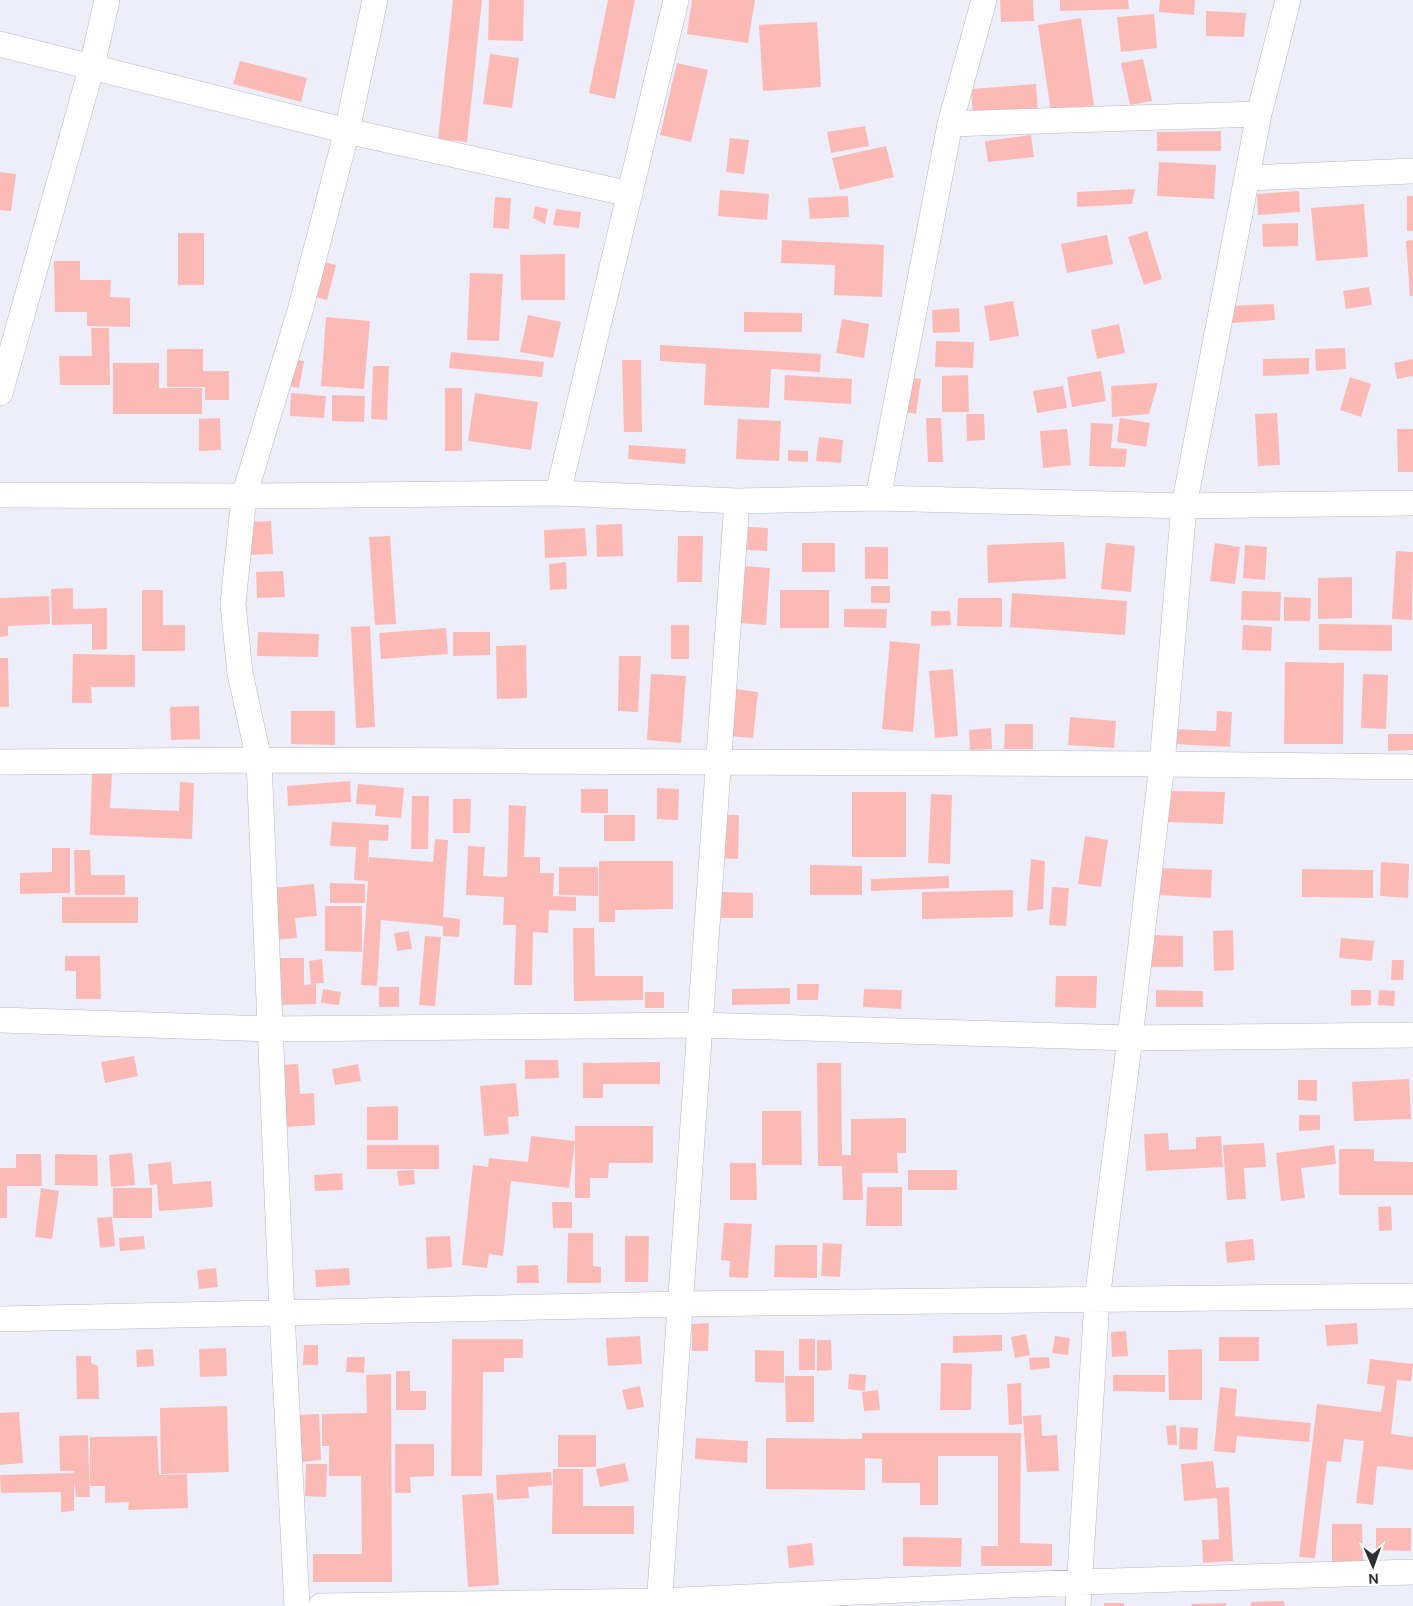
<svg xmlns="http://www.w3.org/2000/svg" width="1413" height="1606" viewBox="0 0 1413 1606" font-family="'DM Sans',sans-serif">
<rect width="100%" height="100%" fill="#edeefa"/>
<!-- building -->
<path fill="#fcbab6" d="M453 0H482L467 142 438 139Z
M489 0H524L523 41 488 40Z
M608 0H635L615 99 589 93Z
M692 0H755L748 43 687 34Z
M1000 0H1033L1034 21 1001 22Z
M1060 0H1128L1129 9 1060 11Z
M1160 0H1195L1194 15 1159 12Z
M1206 11 1246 13 1244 37 1206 36Z
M1154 14 1157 48 1121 52 1117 17Z
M1081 18 1094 105 1051 112 1038 25Z
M817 22 821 87 763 91 759 25Z
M490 54 519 58 512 108 483 104Z
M1143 59 1152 101 1130 105 1121 63Z
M240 61 307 78 301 102 233 84Z
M677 63 708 70 691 142 660 135Z
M1036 84 1038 113 973 118 971 89Z
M865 126 869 146 831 153 827 132Z
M1221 131V151H1157V132Z
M1031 135 1034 157 988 162 985 141Z
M730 138 749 140 744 174 726 172Z
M886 146 894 177 840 190 832 158Z
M1159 162 1216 165 1214 199 1157 196Z
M0 172 16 174 11 211 0 210Z
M1135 189 1132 204 1077 207V192Z
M720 190 769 194 767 220 718 216Z
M1299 191 1300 212 1258 215 1257 194Z
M848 196 849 217 810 219 808 198Z
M1407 196H1413V231H1407Z
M495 197 511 198 509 229 493 228Z
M1364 204 1368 257 1316 261 1311 208Z
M535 206 548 209 545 224 533 218Z
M556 209 581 212 579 228 553 225Z
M1298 223V246L1263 247 1262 224Z
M1147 231 1162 279 1144 285 1128 237Z
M178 233H204V285H178Z
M1107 235 1113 264 1067 273 1061 244Z
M782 240 884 245 882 297 834 295 835 265 781 263Z
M1413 240V296H1410L1406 241Z
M565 254V300H521L520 255Z
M54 261H80V280H111L110 297 130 298V327L87 326V312H55Z
M320 261 336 265 327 300 311 296Z
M470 273 503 274 499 341 467 340Z
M1369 287 1372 305 1346 309 1343 291Z
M1013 301 1019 336 990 341 984 306Z
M1274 304 1275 320 1231 323 1230 306Z
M959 308 960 332 933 333 932 310Z
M744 312 802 313V332H744Z
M528 315 561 322 553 358 520 352Z
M326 317 370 321 364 389 321 386Z
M842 319 869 324 864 358 836 353Z
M1119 324 1125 353 1097 359 1091 330Z
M91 328H109L110 385H60L59 356H92Z
M936 341 974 342 973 368 935 367Z
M660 345 821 354 820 372 771 369 769 408 704 405 706 364 660 361Z
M1345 348 1346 369 1316 371 1315 349Z
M167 349H203V371H229V400H205V387H167Z
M451 352 544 362 542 377 449 368Z
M1309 358V374L1263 376V359Z
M292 359 304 361 299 388 286 386Z
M1413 359V376L1397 379 1394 363Z
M622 360H641L642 432H624Z
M113 363H159V388H202V414H113Z
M373 366H389L387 420 371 419Z
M1101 371 1106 401 1072 407 1067 377Z
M785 375 852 379 851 404 784 400Z
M968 375 969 412H942V376Z
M906 377 921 379 916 414 901 411Z
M1350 377 1371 384 1361 417 1340 410Z
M1158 383 1149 414 1112 417 1111 386Z
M1063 386 1067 408 1037 413 1033 391Z
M445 388H462V451H445Z
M291 393 326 396 324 418 290 416Z
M475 393 538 402 531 450 468 441Z
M332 395 365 396 364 422 332 421Z
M1277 413 1280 465 1258 466 1255 414Z
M966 414H984L985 440 967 441Z
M220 418 221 450 199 451V419Z
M926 418H941L943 462H928Z
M1120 418 1150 423 1146 447 1117 442Z
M738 419 781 421 779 461 736 459Z
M1091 423 1113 424 1111 448 1127 449 1125 467 1089 466Z
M1067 429 1071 465 1043 468 1040 431Z
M1397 429H1413V472H1398Z
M819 437 843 440 841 463 816 461Z
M629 445 686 449 685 464 628 459Z
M788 450 808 451V462L788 461Z
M271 521 273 554 251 555 250 522Z
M622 524 623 556 597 557 596 525Z
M748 527 768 528 767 551 747 550Z
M585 528 587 556 545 558 544 530Z
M390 536 396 624 375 625 369 537Z
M678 536H703L702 582H677Z
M1064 542 1066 579 988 583 987 545Z
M802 543H835V572H802Z
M1106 543 1135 546 1131 592 1101 589Z
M1215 543 1240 547 1235 584 1210 581Z
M1245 545 1267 547 1265 580 1243 578Z
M865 547H888V579H865Z
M1396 551 1413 552 1412 620 1392 619Z
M566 562 567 589 550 590 549 564Z
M742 566 770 568 766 625 738 623Z
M283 571 285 597 257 598 256 572Z
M1352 577V618L1318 619V578Z
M871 586H890V603H871Z
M73 588V609L107 608V649L92 650V624L52 625 51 589Z
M142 590H163V625H185V651H142Z
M780 590H829V628H780Z
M1242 591 1281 592 1280 621 1241 620Z
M1012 593 1127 601 1125 635 1010 627Z
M49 596 50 624 8 626V636L0 637V598Z
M1284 597 1311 598 1310 621H1284Z
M958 598H1002V627L957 626Z
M844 609H887L886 628 844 627Z
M931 611H950L951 625 931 626Z
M1319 624 1392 625V651L1319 650Z
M671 625H689V659H671Z
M1243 625 1272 627 1271 651 1242 650Z
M370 626 375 727 356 728 351 627Z
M446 628 448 654 381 659 379 633Z
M258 632 319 634 318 657 257 656Z
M453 632H490V655L453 656Z
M890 641 920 644 913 732 882 729Z
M526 645 527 698 497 699 496 646Z
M73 654 135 655V687H91L92 703H72Z
M619 656H641L638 712 618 711Z
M0 658H8L9 707H0Z
M1285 662 1344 663 1343 744H1284Z
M953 669 958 736 935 738 929 671Z
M651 674 686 676 681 743 647 740Z
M1363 674 1388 675 1386 729 1361 728Z
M735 689 758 692 753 738 729 736Z
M199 706 200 739 171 740 170 707Z
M291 711H335V745L291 744Z
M1217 711 1232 712 1230 747 1175 744 1176 729 1216 731Z
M1070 717 1116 721 1114 748 1068 745Z
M1005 724H1033V749H1004Z
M991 728 992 749 970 750 969 730Z
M1388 734H1413V750L1388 751Z
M92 773H112L110 808 179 811 180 782 194 783 192 839 90 835Z
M350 781 351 802 288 806 287 786Z
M358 784 404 788 401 818 375 816 376 805 356 804Z
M657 788 679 789 678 820 657 819Z
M581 789H608V813H581Z
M1167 791 1225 792 1223 824 1166 822Z
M852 792H906V857H852Z
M931 794 952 795 950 864 928 863Z
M412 796H429L428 849H411Z
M453 799H471L470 833H453Z
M509 805 526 806 524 857H540V873H554L553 896 576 897V911L549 910 548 933 533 932 532 985H514L516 925H503L504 897 466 895 468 846 485 847 483 876 507 877Z
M604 815H635V841H604Z
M722 815H739L738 859 721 858Z
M332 822 389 825 388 841 369 840 368 866 369 857 433 862 435 839 448 840 443 917 460 919 459 937 443 936V926L381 920 377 986 361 985 368 881 354 880 356 847 330 846Z
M1085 836 1108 840 1101 887 1078 884Z
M52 848H70V893L20 894V873L52 872Z
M74 850H90L91 875H125V895H75Z
M1031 859 1045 861 1043 909 1027 911Z
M599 861H673V909L615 910V922H599Z
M1381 862 1409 864 1408 898 1380 896Z
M810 865 862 866V895H810Z
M559 867H598V896L559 895Z
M1160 868 1212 870 1211 898 1158 895Z
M1302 869 1373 870V898L1302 897Z
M949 876V888L871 891V879Z
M330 883 365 884V903H330Z
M314 884 317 916 295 918 297 938 276 940 272 888Z
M1052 887 1069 888 1066 926 1049 925Z
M1013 890V917L922 919V892Z
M722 892 753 893V918H721Z
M62 897H138V923H62Z
M325 906H362V952L325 951Z
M573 928H594L595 976H643V1000L574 1001Z
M1233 930 1234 970 1214 971 1213 931Z
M409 931 412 949 397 951 394 933Z
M1151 935 1183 936V967H1151Z
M425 936 441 937 435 1006 419 1005Z
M1341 938 1374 941 1372 961 1339 958Z
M65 956H100L101 999H76V971H65Z
M276 958H304V985L316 984V1004L277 1005Z
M322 959 324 983 311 984 309 961Z
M1392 960H1404L1403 980H1391Z
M1056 976H1097L1096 1008 1055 1007Z
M797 984H819L818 1000H797Z
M379 987H399V1007H379Z
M790 988V1004L732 1005V989Z
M323 989 341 992 339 1005 321 1003Z
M864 989 902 990 901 1009 863 1007Z
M1156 990 1203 991V1007H1156Z
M1351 990H1371V1005L1351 1006Z
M1379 990 1395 991 1394 1006 1378 1005Z
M645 992H664V1008H645Z
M134 1056 138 1076 105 1083 101 1062Z
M525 1060H558L559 1078 525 1079Z
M660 1062V1084H603V1098H583V1063Z
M817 1063H841L842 1155H851V1119L906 1118V1153H897L898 1173H862L863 1200H843L842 1166H818Z
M298 1064 300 1094 314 1093 315 1125 286 1127 282 1065Z
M358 1064 361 1081 335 1085 332 1069Z
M1409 1079 1411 1119 1354 1121 1352 1082Z
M1298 1080H1317V1101L1298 1100Z
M516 1083 519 1116 508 1117 509 1134 484 1136 480 1086Z
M398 1106V1140H367V1107Z
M762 1111H801L802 1165H762Z
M1299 1115H1320V1130L1299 1131Z
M575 1126H653V1163H609L608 1178H590V1198H575Z
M1168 1133 1169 1150 1196 1149V1137L1221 1136 1223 1167 1146 1171 1144 1134Z
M531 1136 575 1141 569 1188 511 1181 503 1256 489 1254 487 1268 462 1265 473 1165 488 1167 489 1158 528 1162Z
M1264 1143 1266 1167 1244 1168 1246 1199 1227 1200 1223 1145Z
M367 1145H439V1169H367Z
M1334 1145 1336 1164 1301 1168 1305 1198 1281 1201 1276 1153Z
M1339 1149H1374V1161L1413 1162V1195H1339Z
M132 1153 135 1185 111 1187 109 1155Z
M16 1154H41L42 1186H7V1218H0V1168H16Z
M55 1154 97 1155 98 1186 55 1185Z
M171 1162 173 1184 211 1181 213 1207 159 1211 157 1184 150 1185 148 1164Z
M730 1163H756L757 1200H730Z
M414 1170 415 1184 399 1186 397 1171Z
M908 1170H957V1190H908Z
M342 1173 343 1190 315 1191 314 1175Z
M867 1187H902V1226H866Z
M41 1188 59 1191 52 1239 35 1237Z
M113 1188H152V1218H113Z
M552 1202H572V1228H553Z
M1391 1206 1392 1230 1379 1231 1378 1207Z
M112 1217 115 1246 100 1248 97 1218Z
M724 1223 752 1224 748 1278 729 1277 730 1261 721 1260Z
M568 1233H593V1266L601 1267V1283H567Z
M144 1236 145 1249 120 1251 119 1238Z
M450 1236 452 1267 427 1269 426 1237Z
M625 1236H649L648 1282H625Z
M1253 1239 1255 1260 1227 1263 1225 1242Z
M823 1243 842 1244 840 1277 821 1276Z
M775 1245H817V1278L774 1277Z
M538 1265 539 1283H517V1266Z
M216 1268 218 1287 199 1289 197 1270Z
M349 1268 350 1285 316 1287 315 1270Z
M709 1323 708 1351H692V1324Z
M1357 1323 1358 1344 1327 1346 1325 1325Z
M1126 1331 1128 1356 1112 1357 1111 1332Z
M1026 1334 1030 1355 1015 1358 1011 1337Z
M1002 1335V1351L953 1353V1336Z
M640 1336 642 1364 608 1366 606 1338Z
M1055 1336 1070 1338 1068 1355 1052 1353Z
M1219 1337H1259V1361H1219Z
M452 1339H523V1358H504V1372H483L482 1476H451Z
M799 1339H815V1370H799Z
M817 1340H831L832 1370 817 1371Z
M304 1345H318V1365H303Z
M226 1348 227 1376 200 1377 199 1349Z
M153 1349 154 1366 137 1367 136 1350Z
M1202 1349V1400H1169L1168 1350Z
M755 1350 784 1351V1383L755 1382Z
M76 1356H91V1363L98 1366 99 1399H77Z
M347 1357H365L364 1373 346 1372Z
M1049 1357 1050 1368 1030 1370 1029 1358Z
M1370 1359 1413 1364 1411 1381 1397 1380 1391 1434 1413 1437V1470L1377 1466 1373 1505 1356 1503 1364 1441 1344 1439 1341 1462 1327 1461 1315 1558 1299 1557 1317 1404 1381 1412 1385 1386 1367 1384Z
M941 1363 972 1364 971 1410H940Z
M396 1371H410V1391H426V1410H396Z
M391 1374 392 1582H313V1554H362L361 1476H329V1446H322V1414L367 1413 366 1375Z
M849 1374 866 1375 865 1391 848 1389Z
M1113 1375H1165V1392L1113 1391Z
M785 1376H814V1422H786Z
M1021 1383 1022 1424 1009 1425 1007 1384Z
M640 1386 644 1407 627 1410 622 1390Z
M1220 1387 1237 1389 1235 1416 1311 1423 1309 1442 1237 1436 1235 1453 1214 1451Z
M878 1390 880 1410 864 1411 862 1392Z
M227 1406 229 1472 161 1474 160 1408Z
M19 1412 23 1463 0 1465V1413Z
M319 1414 321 1460 302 1462 299 1415Z
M1041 1415 1042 1436 1057 1435 1059 1471 1027 1472 1023 1416Z
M1176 1425 1177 1445H1168L1166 1426Z
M1180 1427 1198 1428 1197 1450 1179 1449Z
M862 1433H1021L1020 1543 1052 1544V1566H981V1546H998V1456H938V1505H920V1483H882V1459L865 1458V1490L766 1489V1438L862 1439Z
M88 1435 90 1497H76L74 1480V1511L61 1512V1492L1 1493 0 1475 73 1473 75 1471H60L59 1436Z
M558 1435H596V1467H558Z
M157 1436 159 1475 187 1474 188 1508 128 1510 129 1502 105 1503V1486H90V1437Z
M696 1438 748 1441 747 1463 695 1459Z
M395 1444H434V1476L410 1477 411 1493H395Z
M1213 1461 1216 1488 1229 1487 1233 1561 1203 1563 1202 1540 1219 1539 1217 1498 1184 1501 1181 1464Z
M625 1463 629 1481 600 1487 596 1469Z
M306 1464H327L326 1497 305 1496Z
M553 1469H583V1506H634V1534H552Z
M551 1472 552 1485 528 1487 529 1498 497 1500 496 1475Z
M493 1493 499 1585 468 1587 462 1495Z
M1332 1524H1362L1363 1564H1332Z
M1376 1528H1411V1551L1376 1550Z
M903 1537 962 1538 961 1567 903 1566Z
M812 1543 814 1565 789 1568 787 1546Z
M1284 1601 1285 1606H1251V1602Z
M1104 1603H1124V1606H1104Z
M1226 1603V1606H1192L1191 1604Z"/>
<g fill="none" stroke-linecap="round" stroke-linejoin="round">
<defs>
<path id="minor" d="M0 44 347 131 630 194
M950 124 1259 114
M1248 178 1413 171
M0 393 92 66 107 0
M558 493 676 0
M0 495 244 496 558 493 737 501 878 498 1184 506 1413 503
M878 498 950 124 984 0
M0 762 259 760 1162 764 1413 767
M0 1020 270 1029 701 1025 1130 1038 1413 1035
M0 1319 681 1304 1413 1296
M297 1606 282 1313 259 760 240 673 233 604 244 496 300 311 347 131 375 0
M321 1606 659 1601 1080 1582 1413 1572
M659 1606 737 501
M1078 1606 1097 1300 1130 1038 1162 764 1184 506 1259 114 1288 0"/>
</defs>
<!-- minor casing -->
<use href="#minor" stroke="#b6b8c3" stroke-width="26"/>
<!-- minor -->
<use href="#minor" stroke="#fff" stroke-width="25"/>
</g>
<!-- north arrow -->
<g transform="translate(1373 1566) rotate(178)" stroke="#ffffff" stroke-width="4" paint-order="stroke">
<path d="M0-4L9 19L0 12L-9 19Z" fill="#2e2e33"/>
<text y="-8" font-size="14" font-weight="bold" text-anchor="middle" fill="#2e2e33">N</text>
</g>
</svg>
